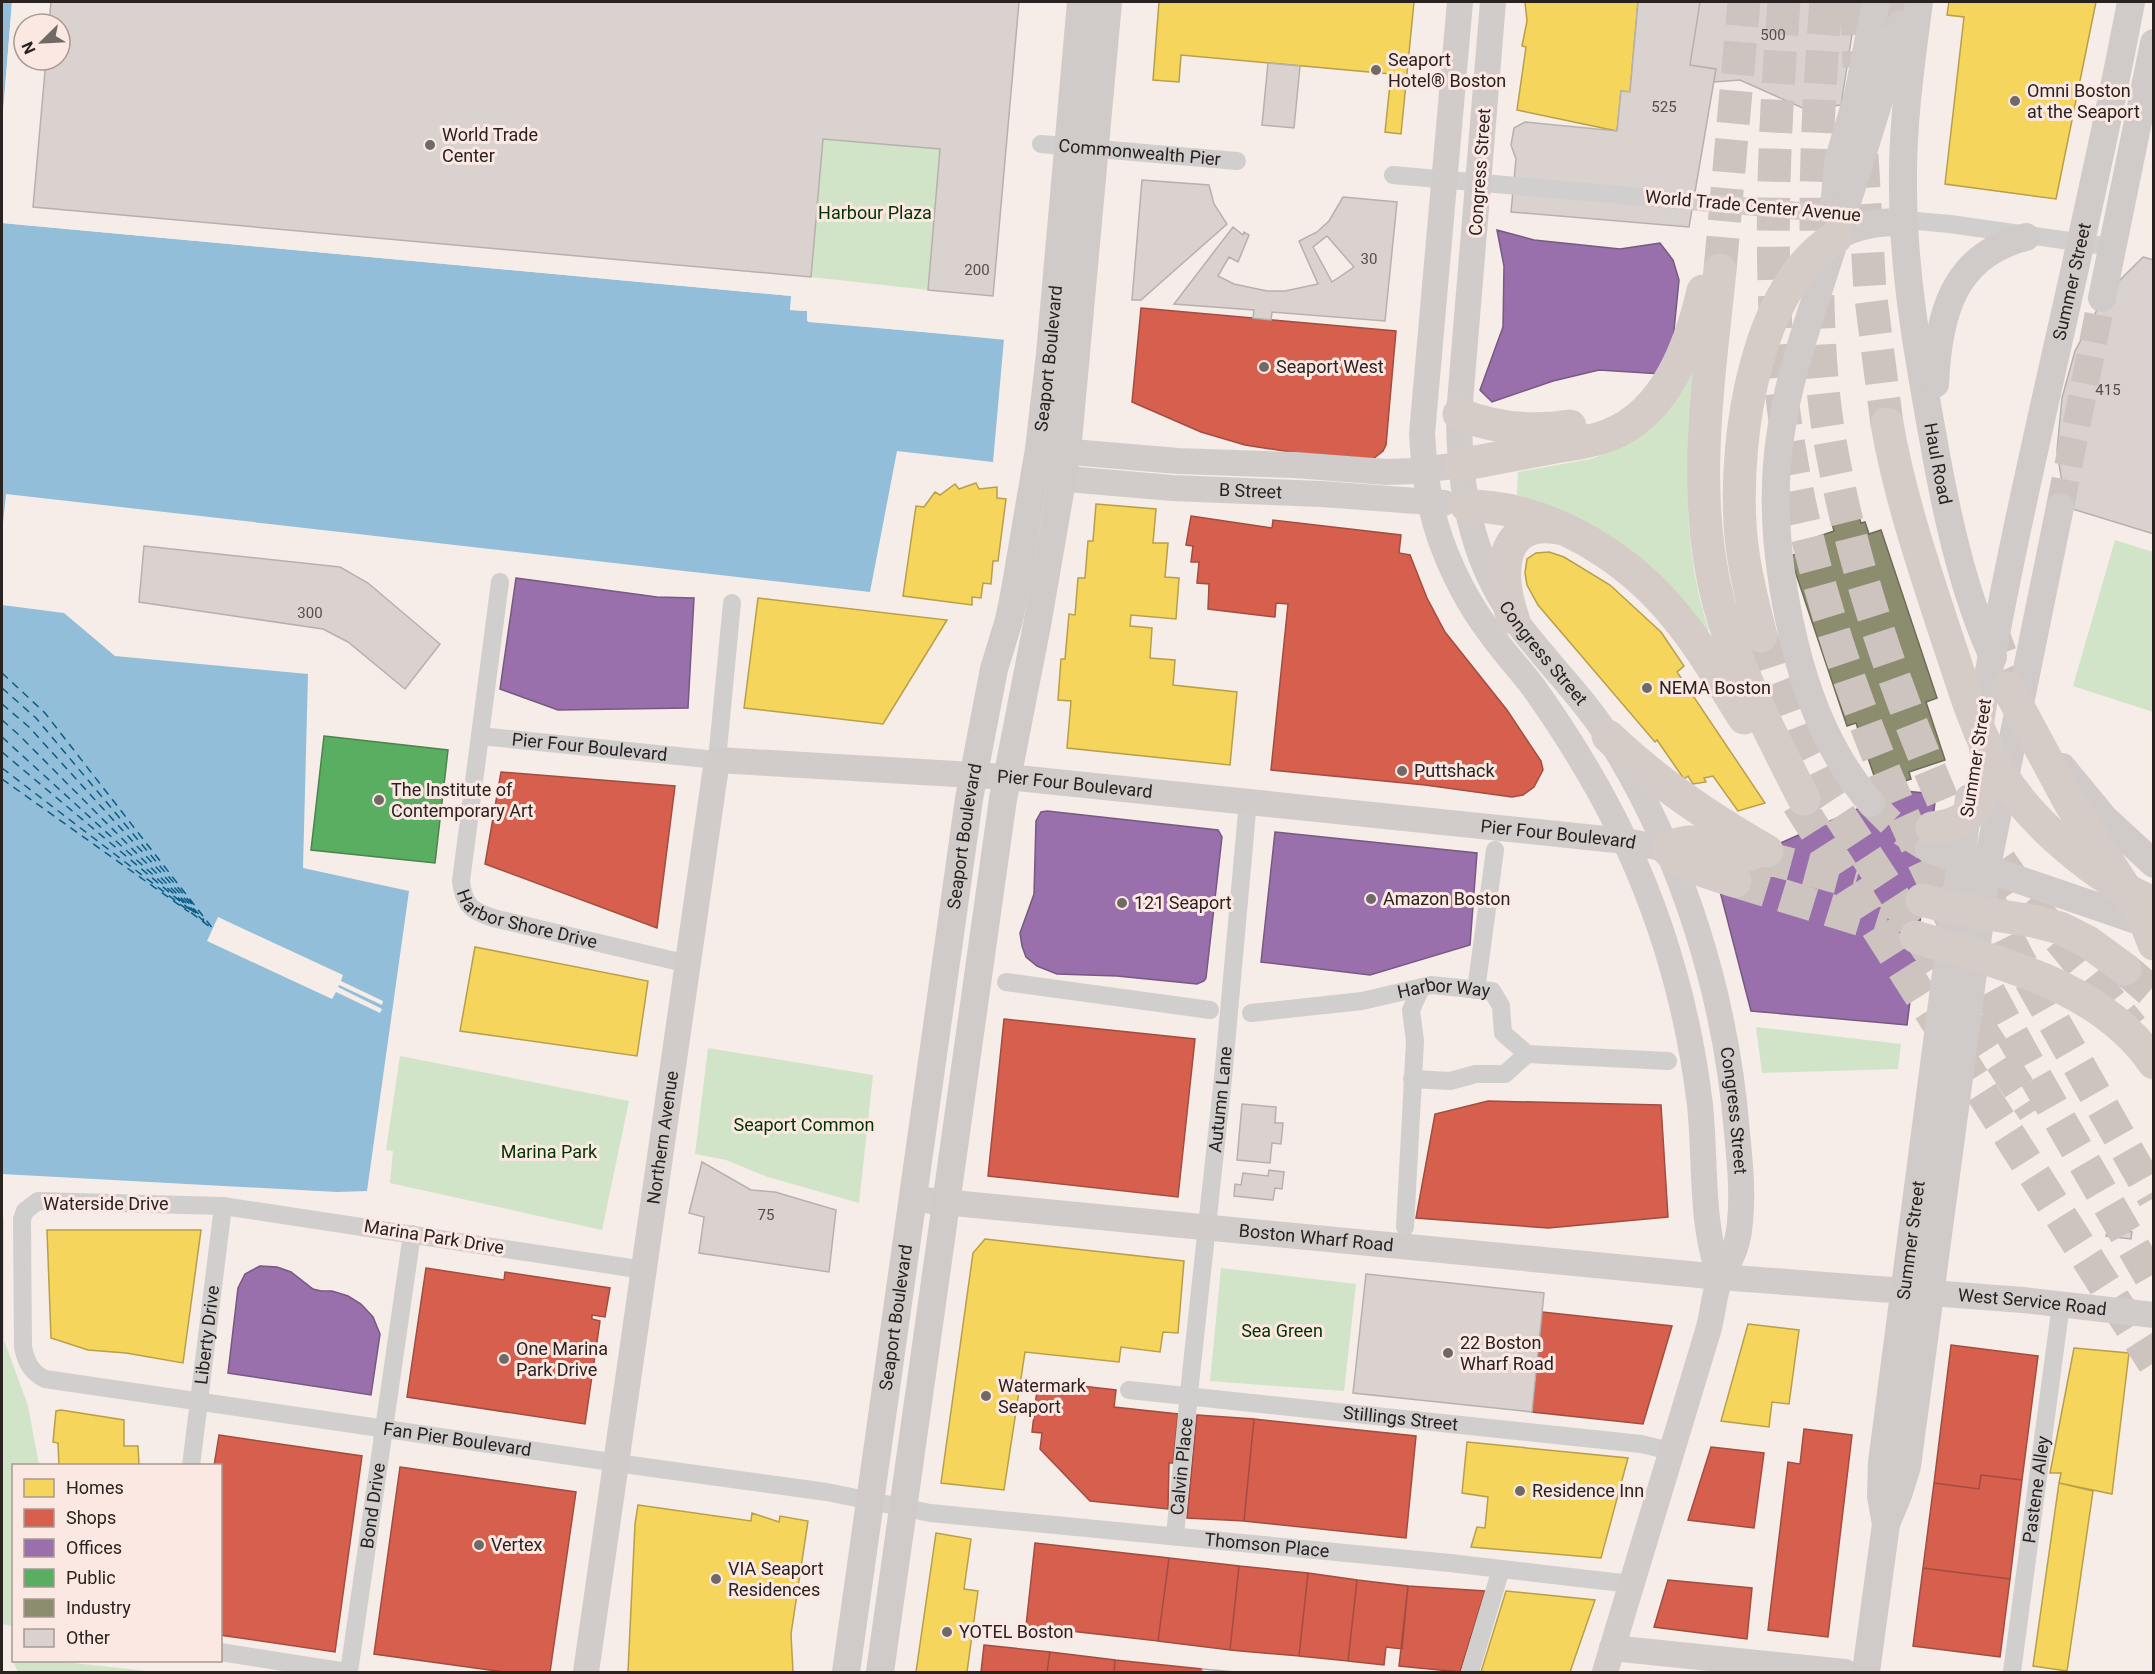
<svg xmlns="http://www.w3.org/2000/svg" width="2155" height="1674" viewBox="0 0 2155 1674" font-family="Roboto,sans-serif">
<rect width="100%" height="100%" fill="#f6ece8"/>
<!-- green -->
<path fill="#d1e4c7" d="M823 139 940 149 928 290 811 277Z
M1693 369C1687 457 1680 545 1709 630L1707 631 1685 602 1659 575 1543 504 1517 495 1518 472 1590 459 1618 449Z
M2115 540 2153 552V712L2073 686Z
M1756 1027 1901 1044 1898 1069 1762 1073Z
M708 1048 873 1075 859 1203 768 1177 726 1160 695 1154Z
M400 1056 629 1101 602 1230 390 1183 393 1151 386 1150Z
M2 1213 4 1219V1340L28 1406 39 1465 14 1466 13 1626 2 1624Z
M1221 1268 1356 1284 1344 1391 1210 1381Z
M10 1655 13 1656 14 1660 55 1661 157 1672H18Z"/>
<!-- water -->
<path fill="#93beda" d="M2 2H12L2 124Z
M2 223 792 296 790 310 808 311V322L1004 339 993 462 897 451 870 592 6 494 2 533Z
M2 605 64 613 115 656 308 674 303 868 409 891 367 1191 337 1192 2 1174Z"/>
<!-- pier -->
<path fill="#f6ece8" d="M12 2H15L4 124 2 127Z
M2 220 792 293 795 295 794 307 809 309 810 319 1005 336 1007 340 807 321V311L790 310 791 296 2 223Z
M218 917 343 975 341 981 383 1001 382 1005 339 985 338 987 382 1009 380 1013 336 992 332 999 207 941Z"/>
<!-- homes -->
<path fill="#f6d55c" stroke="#b89f4a" stroke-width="1.5" d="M1159 2H1414L1401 134 1385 132 1391 74 1181 55 1179 82 1153 80Z
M1525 2H1638L1630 92 1621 91 1617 131 1517 110 1526 47 1522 46 1527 21Z
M1949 2H2096L2056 199 1945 184 1964 17 1947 15Z
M976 483 979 489 997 487V498L1006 499 998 561H993L991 584 983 583 981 598 972 597V605L903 596 916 506 924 507 935 492 940 495 955 484 959 489Z
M1096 504 1156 509 1153 543H1168L1165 577 1179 578 1176 619 1131 615 1130 626 1152 628 1150 658 1175 660 1173 685 1237 692 1230 765 1067 748 1071 701 1058 700 1061 659H1065L1069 614 1075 615 1078 578H1085L1088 541H1093Z
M1549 552 1564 557 1610 585 1661 632 1684 666 1677 672 1765 803 1738 811 1713 776 1704 778 1706 782 1693 784 1688 776 1684 779 1657 740 1655 742 1538 605 1527 585 1525 573 1527 559 1536 553Z
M758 598 947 620 883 724 744 708Z
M475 947 648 981 637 1056 460 1031Z
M47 1230H201L183 1363 126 1353 88 1350 51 1338Z
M985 1239 1184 1261 1178 1333 1163 1332 1160 1352 1121 1347 1119 1362 1025 1352 1004 1490 941 1483 973 1253Z
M1748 1324 1799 1330 1789 1404 1772 1402 1769 1427 1721 1421Z
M2074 1348 2129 1353 2112 1494 2059 1483 2061 1473H2050Z
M61 1410 124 1420V1446H138L139 1464 146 1466H59L58 1443 53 1442 56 1411Z
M1467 1442 1628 1458 1601 1558 1471 1547 1477 1527 1485 1528 1488 1497 1462 1493Z
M2059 1483 2093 1491 2067 1671 2033 1666Z
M638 1505 751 1521 752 1513 779 1522 780 1516 808 1521 791 1634 793 1672H628L635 1524Z
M936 1533 971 1539 964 1589 978 1591 967 1672H916Z
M1506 1591 1595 1600 1570 1672H1481Z"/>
<!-- shops -->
<path fill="#d6604d" stroke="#a24d40" stroke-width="1.5" d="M1141 308 1396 331 1386 445 1383 451 1373 459 1297 453 1245 445 1201 432 1132 402Z
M1191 516 1272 528 1273 520 1401 535 1399 553 1410 555 1427 598 1445 632 1507 710 1541 761 1543 770 1534 787 1523 795 1512 797 1425 785 1271 770 1288 604 1276 603 1275 617 1208 609 1209 584 1197 583 1199 562H1191L1193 546 1186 545Z
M501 772 675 786 657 928 485 864Z
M1004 1019 1195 1039 1178 1197 988 1176Z
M1488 1101 1661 1105 1668 1217 1548 1228 1416 1218 1435 1114Z
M426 1268 504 1280 505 1272 610 1288 605 1317 592 1315V1319L600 1321 585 1424 407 1397Z
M1542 1312 1672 1326 1643 1424 1532 1412Z
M1951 1345 2038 1356 2022 1480 1981 1475 1979 1489 1934 1483Z
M1038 1381 1116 1390 1114 1407 1178 1414 1173 1463H1169L1168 1509 1090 1501 1040 1449 1042 1433 1032 1432Z
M1197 1415 1254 1419 1244 1521 1187 1518Z
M1254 1419 1416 1436 1406 1538 1244 1521Z
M1804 1429 1852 1435 1828 1637 1768 1630 1788 1462 1800 1464Z
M219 1435 362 1456 335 1652 220 1635V1466H214Z
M1711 1447 1764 1453 1754 1528 1688 1520Z
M400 1467 576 1492 550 1672H504L374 1654Z
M1981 1475 2022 1480 2010 1579 1923 1568 1934 1483 1979 1489Z
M1035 1543 1169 1558 1158 1641 1026 1626Z
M1169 1558 1239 1566 1230 1650 1158 1641Z
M1239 1566 1308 1573 1299 1656 1230 1650Z
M1923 1568 2010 1579 2000 1657 1913 1646Z
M1308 1573 1357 1580 1348 1661 1299 1656Z
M1357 1580 1408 1586 1402 1649 1386 1647 1384 1665 1348 1661Z
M1668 1580 1752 1588 1747 1639 1654 1627Z
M1408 1586 1485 1591 1460 1672 1399 1666Z
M984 1645 1050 1652 1047 1672H981Z
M1050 1652 1115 1660 1114 1672H1047Z
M1115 1660 1202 1669V1672H1114Z"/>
<!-- offices -->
<path fill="#9970ab" stroke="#775981" stroke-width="1.5" d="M1497 230 1534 240 1620 249 1660 243 1673 260 1679 280 1673 340 1662 374 1599 370 1553 381 1492 402 1480 390 1503 327 1504 266Z
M516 578 657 597 694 598 688 708 558 710 500 689Z
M1904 791 1936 794 1907 1025 1751 1011 1715 872 1871 803Z
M1047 811 1218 830 1222 837 1206 978 1204 981 1197 984 1117 976 1057 974 1037 966 1026 957 1022 946 1020 933 1034 894 1036 821 1041 812Z
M1275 832 1477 853 1470 945 1370 975 1261 962Z
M260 1266 277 1267 291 1272 313 1289 321 1291H332L348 1296 361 1304 373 1317 380 1334 371 1395 228 1373 238 1288 245 1274Z"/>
<!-- public -->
<path fill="#5aae61" stroke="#4b844e" stroke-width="1.5" d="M324 736 448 750 435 863 311 850Z"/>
<!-- industry -->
<path fill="#8c8c6e" stroke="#6e6c57" stroke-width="1.5" d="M1858 514 1861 523 1865 522 1869 534 1881 530 1937 698 1926 702 1945 760 1909 772 1911 779 1879 790 1856 723 1847 726 1790 556 1803 552 1800 543 1834 531 1832 523Z"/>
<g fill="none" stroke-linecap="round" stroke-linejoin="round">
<!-- ferry -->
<path stroke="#095e85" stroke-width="1.5" stroke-dasharray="8 6" stroke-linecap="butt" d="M2 673 45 713 213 929
M2 688 36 718 195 908
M2 704 29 727 204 920
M2 720 19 735 197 914
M2 737 208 925
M2 752 194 913
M2 768 210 927
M2 779 189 912"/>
</g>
<!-- building -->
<path fill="#dad2cf" stroke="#b8b0ad" stroke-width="1.5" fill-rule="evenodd" d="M51 2H1019L993 296 928 290 940 149 823 139 811 277 33 207 46 60H60V24H49Z
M1638 2H1700L1690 65 1716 69 1689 227 1511 212 1516 159 1511 145 1514 128 1525 122 1617 131 1621 91 1630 92Z
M1700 2H1857L1841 105 1805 109 1740 80 1714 82 1716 69 1690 65Z
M1268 63 1300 66 1294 128 1262 125Z
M1142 180 1209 185 1214 204 1227 224 1141 300H1132Z
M1343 197 1397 202 1385 321 1272 312 1271 320 1253 318 1254 310 1174 304 1233 227 1243 235 1244 232 1249 235 1238 262 1229 257 1218 276 1234 284 1267 291H1285L1318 284 1299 241 1317 232 1329 221ZM1327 236 1354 267 1332 282 1313 247Z
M2143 257 2154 260V534L2066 507 2057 451 2062 398 2075 351 2097 310 2117 283Z
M144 546 340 567 368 583 440 644 405 689 348 642 323 629 139 602Z
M1242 1104 1276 1107 1275 1123H1283L1281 1144 1272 1143 1270 1163 1237 1160Z
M702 1162 751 1190 775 1192 836 1210 829 1272 699 1253 704 1217 689 1213Z
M1269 1170 1284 1172 1282 1189 1275 1188 1273 1200 1234 1196 1235 1184 1241 1185 1243 1173 1268 1176Z
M2108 1229 2132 1232 2131 1239 2106 1236Z
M1366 1274 1544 1293 1532 1412 1353 1393Z
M1202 1669 1235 1672H1202Z
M1202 1669 1235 1672H1202Z"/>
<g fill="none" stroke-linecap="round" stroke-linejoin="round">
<!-- primary-tunnel -->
<path stroke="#cdc4c0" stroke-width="28" stroke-dasharray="28 14" stroke-linecap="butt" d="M2060 507 2102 298
M1871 803 1896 828 1929 849"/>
<!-- highway-tunnel -->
<path stroke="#cdc4c0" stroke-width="33" stroke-dasharray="33 16" stroke-linecap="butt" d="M1784 2C1773 145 1765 304 1789 446 1816 613 1881 779 1957 930 2017 1050 2087 1166 2154 1283
M1826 2C1818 101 1813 201 1818 301 1819 347 1822 395 1830 441 1855 582 1905 718 1964 849
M1857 2 1859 67
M1901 2 1902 56
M1862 155 1870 291 1887 424
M1720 270 1744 2
M1989 623 2006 669 2027 713
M1761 636 1775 679 1795 731 1828 797 2034 1111
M1798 803 2154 1363
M1759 856 1856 882
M2000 861 2023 894 2132 1028
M1735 881 1885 927
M1985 893 2020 962 2154 1198
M2125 969 2154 994"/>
<!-- street -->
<g stroke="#d1cece" stroke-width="18">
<path id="s1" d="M1041 144 1237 161"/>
<path d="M1393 175 1846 215"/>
<path d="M1894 219 1950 224 2112 247"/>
<path id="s2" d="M500 582 461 881C464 907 473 912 497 919L688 964"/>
<path id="s3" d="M480 736 717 760 732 603"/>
<path d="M1006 982 1210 1010"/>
<path d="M1476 990 1495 850"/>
<path id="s4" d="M1251 1013 1362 1001 1431 985 1492 991 1501 1006 1503 1033 1527 1054 1668 1061"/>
<path d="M1412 1079 1450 1081 1476 1074H1505L1527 1054"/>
<path d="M1405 1227 1415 1041 1411 1010 1421 988"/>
<path id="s5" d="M644 1270 223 1206 38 1201 25 1211 22 1219 23 1347C26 1362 31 1372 45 1379L645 1467 827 1492 930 1513 1450 1563 1631 1584"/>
<path id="s6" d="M1129 1390 1641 1444 1671 1451"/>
<path id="s7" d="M191 1466 223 1206"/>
<path id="s8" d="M1175 1535 1191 1374 1223 1078 1248 801"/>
<path d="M220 1652 347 1672"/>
<path id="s9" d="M349 1672 412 1234"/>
<path d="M1470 1672 1501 1569"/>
<path id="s10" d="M2012 1672 2061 1304"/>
</g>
<!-- secondary -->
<g stroke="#d1ccca" stroke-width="26">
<path d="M1460 2 1422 434C1424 470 1428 503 1440 538 1452 572 1469 605 1491 634 1504 653 1520 669 1534 688 1568 736 1600 788 1625 841 1664 924 1689 1014 1700 1105 1706 1162 1700 1222 1720 1277"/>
<path id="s11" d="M1493 2 1459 414C1459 486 1470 556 1513 617 1543 659 1581 694 1609 738 1683 856 1726 995 1737 1133 1740 1162 1743 1193 1740 1222 1739 1236 1736 1248 1730 1260 1727 1266 1722 1272 1720 1278 1714 1294 1713 1314 1708 1331L1605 1672"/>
<path d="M1048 450 1178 461 1295 465 1386 472 1414 471 1460 465"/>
<path id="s12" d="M1044 477 1172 488 1322 494 1444 503"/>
<path id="s13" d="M912 1199 1720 1277 2023 1300 2154 1315"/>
<path d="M1612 1648 1845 1672"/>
<path id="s14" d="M586 1672 717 760 1007 777 1625 841 1667 849"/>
</g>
<!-- primary -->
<g stroke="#d0cbc8" stroke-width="28">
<path id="s15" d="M1919 2C1911 63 1902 124 1903 187 1903 271 1918 355 1933 438 1946 512 1962 588 1993 657"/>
<path d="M1834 208 1838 162 1858 95 1876 2"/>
<path d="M1836 237C1857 224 1880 222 1904 222"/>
<path d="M2102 298 2154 43"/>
<path d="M1935 384C1938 317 1952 255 2026 237"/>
<path id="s16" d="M1978 734C2019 488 2085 247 2131 2"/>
<path d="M2062 767 2104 818 2154 864"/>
<path d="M1871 803C1831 757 1808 700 1794 641 1778 574 1770 506 1780 438 1788 379 1808 323 1826 267 1852 186 1879 106 1901 24"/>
<path d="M1929 849 2154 926"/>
<path id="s17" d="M1886 1524 1881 1496 1882 1462 1969 798"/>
<path id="s18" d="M846 1672 969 799 994 669 1009 620 1015 590 1039 449 1050 354 1081 2"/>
<path d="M880 1672 1003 799 1037 625 1067 452 1108 2"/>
<path d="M1866 1672 1886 1524 1898 1495 1907 1466 1988 861 2060 507"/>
</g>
<!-- highway -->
<path stroke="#d5ccc8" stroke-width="33" d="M1720 270C1709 380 1690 496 1719 604 1738 673 1772 736 1804 799
M1459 414C1496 429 1531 432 1570 426
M1887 424C1900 497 1923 565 1946 635 1961 679 1974 726 1997 767 2027 820 2097 880 2154 903
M1460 465C1492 459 1524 453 1555 447 1573 444 1592 442 1609 435 1666 413 1690 346 1703 291
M1466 505C1482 507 1499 507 1516 512 1578 527 1638 568 1678 619 1703 649 1723 685 1744 718
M1513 618C1497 574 1499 515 1563 529
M1761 636C1752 599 1742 562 1740 524 1735 435 1755 288 1836 237
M2008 688 2070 803 2143 916 2154 944
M1608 736C1656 782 1709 818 1767 851
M1932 828C1981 823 1993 790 1985 745
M1735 881C1710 873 1686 868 1667 849 1693 833 1723 847 1751 854
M1922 900 1957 909 2033 921 2060 928 2088 942 2125 969
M1916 937C2001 964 2100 985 2154 1063"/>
</g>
<!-- markers -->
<g fill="#716966" stroke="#fce8e2" stroke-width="2">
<circle cx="1376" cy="70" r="6"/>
<circle cx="2015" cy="101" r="6"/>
<circle cx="430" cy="145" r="6"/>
<circle cx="1264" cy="367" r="6"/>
<circle cx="1647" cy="688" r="6"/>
<circle cx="1402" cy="771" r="6"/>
<circle cx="379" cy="800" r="6"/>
<circle cx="1371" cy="899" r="6"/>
<circle cx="1122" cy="903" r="6"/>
<circle cx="1448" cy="1353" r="6"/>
<circle cx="504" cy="1359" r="6"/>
<circle cx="986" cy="1396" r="6"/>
<circle cx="1520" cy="1491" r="6"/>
<circle cx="479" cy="1545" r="6"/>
<circle cx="716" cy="1579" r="6"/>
<circle cx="947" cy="1632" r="6"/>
</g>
<g text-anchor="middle" stroke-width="6" stroke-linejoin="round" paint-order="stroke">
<!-- number labels -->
<g font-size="15" fill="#554e4c">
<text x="1773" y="40">500</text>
<text x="1664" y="112">525</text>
<text x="1369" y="264">30</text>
<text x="977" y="275">200</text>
<text x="2108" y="395">415</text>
<text x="310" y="618">300</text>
<text x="766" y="1220">75</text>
</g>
<!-- poi labels -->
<g font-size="18" fill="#292220" stroke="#fce8e2" text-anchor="start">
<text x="1388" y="66">Seaport<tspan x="1388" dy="21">Hotel® Boston</tspan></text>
<text x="2027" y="97">Omni Boston<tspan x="2027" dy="21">at the Seaport</tspan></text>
<text x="442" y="141">World Trade<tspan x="442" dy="21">Center</tspan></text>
<text x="1276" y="373">Seaport West</text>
<text x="1659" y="694">NEMA Boston</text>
<text x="1414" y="777">Puttshack</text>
<text x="391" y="796">The Institute of<tspan x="391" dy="21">Contemporary Art</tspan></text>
<text x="1383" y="905">Amazon Boston</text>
<text x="1134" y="909">121 Seaport</text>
<text x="1460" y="1349">22 Boston<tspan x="1460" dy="21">Wharf Road</tspan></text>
<text x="516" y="1355">One Marina<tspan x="516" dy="21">Park Drive</tspan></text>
<text x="998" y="1392">Watermark<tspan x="998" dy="21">Seaport</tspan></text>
<text x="1532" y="1497">Residence Inn</text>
<text x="491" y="1551">Vertex</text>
<text x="728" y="1575">VIA Seaport<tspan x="728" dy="21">Residences</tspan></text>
<text x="959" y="1638">YOTEL Boston</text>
</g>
<!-- street labels -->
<g font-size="18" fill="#292220" stroke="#fce8e2">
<text dy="6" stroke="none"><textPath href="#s1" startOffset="99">Commonwealth Pier</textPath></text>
<text transform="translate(1480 172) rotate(-86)" y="6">Congress Street</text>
<text transform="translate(1753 206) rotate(5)" y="6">World Trade Center Avenue</text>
<text dy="6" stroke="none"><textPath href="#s16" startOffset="462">Summer Street</textPath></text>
<text dy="6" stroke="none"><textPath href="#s18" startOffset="1330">Seaport Boulevard</textPath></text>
<text dy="6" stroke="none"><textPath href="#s15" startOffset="465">Haul Road</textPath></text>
<text dy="6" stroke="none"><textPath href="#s12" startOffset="207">B Street</textPath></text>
<text dy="6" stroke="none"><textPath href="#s11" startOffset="674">Congress Street</textPath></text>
<text dy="6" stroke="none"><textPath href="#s3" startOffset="110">Pier Four Boulevard</textPath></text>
<text transform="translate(1976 758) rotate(-81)" y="6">Summer Street</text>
<text dy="6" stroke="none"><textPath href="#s14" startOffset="1280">Pier Four Boulevard</textPath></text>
<text dy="6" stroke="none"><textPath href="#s14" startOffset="1766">Pier Four Boulevard</textPath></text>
<text dy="6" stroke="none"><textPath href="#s18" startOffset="844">Seaport Boulevard</textPath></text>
<text dy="6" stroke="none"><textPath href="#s2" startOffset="386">Harbor Shore Drive</textPath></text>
<text dy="6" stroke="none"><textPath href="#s4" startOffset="195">Harbor Way</textPath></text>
<text dy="6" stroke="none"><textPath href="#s8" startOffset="438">Autumn Lane</textPath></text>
<text dy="6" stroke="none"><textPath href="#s11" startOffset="1178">Congress Street</textPath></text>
<text dy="6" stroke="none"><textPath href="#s14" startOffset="540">Northern Avenue</textPath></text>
<text x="106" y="1210">Waterside Drive</text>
<text transform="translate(434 1237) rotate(9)" y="6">Marina Park Drive</text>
<text dy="6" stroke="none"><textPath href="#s13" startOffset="406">Boston Wharf Road</textPath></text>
<text dy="6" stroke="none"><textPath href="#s17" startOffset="286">Summer Street</textPath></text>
<text dy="6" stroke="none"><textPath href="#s13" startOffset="1125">West Service Road</textPath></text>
<text dy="6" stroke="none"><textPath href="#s18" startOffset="358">Seaport Boulevard</textPath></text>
<text dy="6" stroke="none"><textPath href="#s7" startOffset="132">Liberty Drive</textPath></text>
<text dy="6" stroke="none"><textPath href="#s6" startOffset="273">Stillings Street</textPath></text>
<text dy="6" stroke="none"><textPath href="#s5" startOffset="1221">Fan Pier Boulevard</textPath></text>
<text dy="6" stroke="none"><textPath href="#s8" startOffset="69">Calvin Place</textPath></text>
<text dy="6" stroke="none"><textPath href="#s10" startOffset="184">Pastene Alley</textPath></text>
<text dy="6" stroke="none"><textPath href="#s9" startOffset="168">Bond Drive</textPath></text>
<text dy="6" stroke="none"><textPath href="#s5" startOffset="2038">Thomson Place</textPath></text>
</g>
<!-- park labels -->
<g font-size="18" fill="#023400" stroke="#fce8e2">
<text x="875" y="219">Harbour Plaza</text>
<text x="804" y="1131">Seaport Common</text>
<text x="549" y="1158">Marina Park</text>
<text x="1282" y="1337">Sea Green</text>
</g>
</g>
<!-- border -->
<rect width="2155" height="1674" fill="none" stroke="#292220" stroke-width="6"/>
<!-- legend -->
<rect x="12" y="1464" width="210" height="198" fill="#fce8e2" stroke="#a89994" stroke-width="1.5"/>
<rect x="24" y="1479" width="30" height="18" fill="#f6d55c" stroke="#a89994" stroke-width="1.5"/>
<text x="66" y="1494" font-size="18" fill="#292220">Homes</text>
<rect x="24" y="1509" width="30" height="18" fill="#d6604d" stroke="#a89994" stroke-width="1.5"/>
<text x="66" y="1524" font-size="18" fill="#292220">Shops</text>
<rect x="24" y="1539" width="30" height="18" fill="#9970ab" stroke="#a89994" stroke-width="1.5"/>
<text x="66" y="1554" font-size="18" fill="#292220">Offices</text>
<rect x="24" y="1569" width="30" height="18" fill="#5aae61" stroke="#a89994" stroke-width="1.5"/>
<text x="66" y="1584" font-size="18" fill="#292220">Public</text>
<rect x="24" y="1599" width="30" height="18" fill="#8c8c6e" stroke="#a89994" stroke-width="1.5"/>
<text x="66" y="1614" font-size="18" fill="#292220">Industry</text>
<rect x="24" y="1629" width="30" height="18" fill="#dad2cf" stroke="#a89994" stroke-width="1.5"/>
<text x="66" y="1644" font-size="18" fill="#292220">Other</text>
<!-- north arrow -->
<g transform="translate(42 42) rotate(246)"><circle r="28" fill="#fce8e2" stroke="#a89994" stroke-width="1.5"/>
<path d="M0-4.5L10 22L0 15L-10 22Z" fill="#716966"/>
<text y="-9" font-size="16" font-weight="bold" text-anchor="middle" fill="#292220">N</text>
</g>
</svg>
